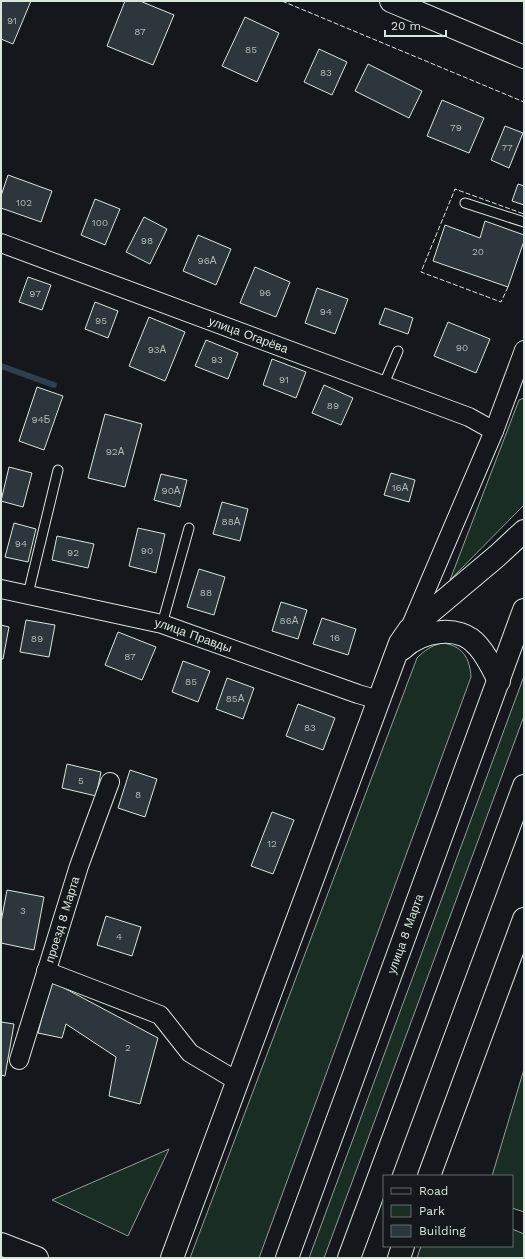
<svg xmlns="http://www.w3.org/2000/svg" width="525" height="1259" viewBox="0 0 525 1259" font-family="'Work Sans',sans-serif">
<rect width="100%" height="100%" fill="#14181c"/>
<!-- green -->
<path fill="#1a2d24" stroke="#939e99" d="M524 398V505L450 580 519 400Z
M442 643C462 645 470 658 471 677L259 1258H190L417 658C425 650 431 646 442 643Z
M524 676V716L324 1258H309Z
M524 1069V1212L512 1208V1176H492Z
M169 1149 128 1236 52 1200Z
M512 1229 524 1234V1258H417L421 1246H512Z"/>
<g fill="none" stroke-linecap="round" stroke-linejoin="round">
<!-- stream -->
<path stroke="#2f3f4d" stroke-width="6" d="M1 366 54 385"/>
</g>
<!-- building -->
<path fill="#2c363c" stroke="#d8e6dc" d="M1 1H31L13 44 1 39Z
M125 1H140L174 15 153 65 107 46Z
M245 17 279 33 257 82 222 66Z
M319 49 347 62 332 95 304 82Z
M368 64 422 91 409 118 355 91Z
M442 100 484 118 469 153 427 136Z
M505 126 523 133 509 168 491 160Z
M8 175 52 191 41 222 1 208V196Z
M518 184 524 186V205L512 201Z
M95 199 120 209 105 245 81 235Z
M144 217 167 229 150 264 126 252Z
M485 221 524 235V241L508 287 433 261 445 225 480 238Z
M198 235 231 249 216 285 183 271Z
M255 267 290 282 276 317 240 303Z
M28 277 51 285 42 310 19 302Z
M317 288 348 299 335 334 305 323Z
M95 302 118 311 108 338 85 329Z
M385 308 413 318 408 334 379 324Z
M149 317 185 332 165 381 129 366Z
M448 322 490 339 476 373 434 356Z
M206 340 238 353 228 379 195 366Z
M272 359 306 372 296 398 263 385Z
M324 385 353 398 341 425 312 413Z
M37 387 63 396 44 450 19 441Z
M105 414 142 424 125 487 88 478Z
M9 467 32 473 23 507 1 501Z
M391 473 415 480 409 502 384 495Z
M161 474 187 480 180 507 154 500Z
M222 502 248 509 240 541 213 534Z
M14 523 36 529 28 562 5 557Z
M138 528 165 534 156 573 129 566Z
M57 536 94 544 88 568 52 560Z
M199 569 225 577 214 615 187 607Z
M281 602 307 610 298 639 272 631Z
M322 618 356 629 348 655 313 644Z
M26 620 55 625 49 657 20 652Z
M1 625 9 627 3 659H1Z
M118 632 156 647 142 680 105 665Z
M183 661 210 671 198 702 172 692Z
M227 678 254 688 243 719 216 709Z
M298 704 335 718 323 750 286 736Z
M67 764 101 772 96 796 62 788Z
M130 770 157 779 145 817 118 808Z
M272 812 294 820 273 874 251 866Z
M7 890 44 897 34 950 1 943V922Z
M106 916 141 927 132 956 97 945Z
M51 981 158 1038 140 1104 109 1096 116 1057 66 1024 62 1038 38 1033Z
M1 1022 14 1024 5 1076 1 1075Z"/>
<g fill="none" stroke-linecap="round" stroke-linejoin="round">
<defs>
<path id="lane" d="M465 203 524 222
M383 386 398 351
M28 594 58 470
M162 624 189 528"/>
<g id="street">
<path id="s1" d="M1 243 469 417 494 431"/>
<path id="s2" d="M1 589 162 624 358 694 379 700"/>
<path d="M409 630 494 431 524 350"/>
<path d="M46 971 160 1015 190 1053 237 1081"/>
<path id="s3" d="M19 1060 79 866 110 782"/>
</g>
<path id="secondary" d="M391 1 524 57"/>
<g id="primary">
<path d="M402 649C421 631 459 623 478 646 487 656 493 669 499 681"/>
<path d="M429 1176 524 919"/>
<path d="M1 1244 37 1258"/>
<path d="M172 1258 400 643 409 630 497 556 524 531"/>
<path id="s4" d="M287 1258 524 610"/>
<path d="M349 1258 524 786"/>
<path d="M399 1258 403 1246"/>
</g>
</defs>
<!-- lane casing -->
<use href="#lane" stroke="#d8e6dc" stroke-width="11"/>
<!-- street casing -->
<use href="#street" stroke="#d8e6dc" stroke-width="20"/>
<!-- secondary casing -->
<use href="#secondary" stroke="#d8e6dc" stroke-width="24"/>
<!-- primary casing -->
<use href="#primary" stroke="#d8e6dc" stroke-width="24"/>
<!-- lane -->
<use href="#lane" stroke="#14181c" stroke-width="9"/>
<!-- street -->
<use href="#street" stroke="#14181c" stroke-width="18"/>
<!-- secondary -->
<use href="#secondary" stroke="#14181c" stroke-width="22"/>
<!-- primary -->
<use href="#primary" stroke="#14181c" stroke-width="22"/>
<!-- fence -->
<path stroke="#d8e6dc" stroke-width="1" stroke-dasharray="5 2" stroke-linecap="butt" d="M282 1 524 102
M508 287 501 302 421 272 455 189 524 214"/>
</g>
<g text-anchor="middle" stroke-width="3" stroke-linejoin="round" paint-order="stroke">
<!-- number labels -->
<g font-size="10" fill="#adbab4">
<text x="12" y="24">91</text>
<text x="140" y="35">87</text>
<text x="251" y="53">85</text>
<text x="326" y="76">83</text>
<text x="456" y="131">79</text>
<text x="507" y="151">77</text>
<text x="24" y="206">102</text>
<text x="100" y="226">100</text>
<text x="147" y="244">98</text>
<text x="478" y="255">20</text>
<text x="207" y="264">96А</text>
<text x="265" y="296">96</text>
<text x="35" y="297">97</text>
<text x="326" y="315">94</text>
<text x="101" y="324">95</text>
<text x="462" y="351">90</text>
<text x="157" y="353">93А</text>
<text x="217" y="363">93</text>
<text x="284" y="383">91</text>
<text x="333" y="409">89</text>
<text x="41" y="423">94Б</text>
<text x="115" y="455">92А</text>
<text x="400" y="491">16А</text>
<text x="171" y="494">90А</text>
<text x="231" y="525">88А</text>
<text x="21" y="547">94</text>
<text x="147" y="554">90</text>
<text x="73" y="556">92</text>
<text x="206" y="596">88</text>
<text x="289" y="624">86А</text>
<text x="335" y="641">16</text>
<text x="37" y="642">89</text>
<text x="130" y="660">87</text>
<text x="191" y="685">85</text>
<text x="235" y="702">85А</text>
<text x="310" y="731">83</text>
<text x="81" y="784">5</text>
<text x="138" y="798">8</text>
<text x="272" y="847">12</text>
<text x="23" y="914">3</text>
<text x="119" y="940">4</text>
<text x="128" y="1051">2</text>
</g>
<!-- street labels -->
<g font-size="12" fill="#d8e6dc" stroke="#14181c">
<text dy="4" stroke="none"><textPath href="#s1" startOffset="264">улица Огарёва</textPath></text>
<text dy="4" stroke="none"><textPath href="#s2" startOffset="198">улица Правды</textPath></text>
<text dy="4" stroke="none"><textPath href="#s3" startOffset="147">проезд 8 Марта</textPath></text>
<text dy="4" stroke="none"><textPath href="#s4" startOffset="345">улица 8 Марта</textPath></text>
</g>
</g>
<!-- border -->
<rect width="525" height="1259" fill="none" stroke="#d8e6dc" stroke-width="4"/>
<!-- legend -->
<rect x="383" y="1175" width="130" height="72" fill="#14181c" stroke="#626a69"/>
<rect x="391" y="1188" width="20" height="6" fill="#14181c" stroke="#626a69"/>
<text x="419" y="1195" font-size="12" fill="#d8e6dc">Road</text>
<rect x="391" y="1205" width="20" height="12" fill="#1a2d24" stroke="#626a69"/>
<text x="419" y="1215" font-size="12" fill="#d8e6dc">Park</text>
<rect x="391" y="1225" width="20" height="12" fill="#2c363c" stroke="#626a69"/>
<text x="419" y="1235" font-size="12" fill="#d8e6dc">Building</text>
<!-- scale -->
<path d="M385 30v6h61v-6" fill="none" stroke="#d8e6dc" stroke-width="2"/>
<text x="391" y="30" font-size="12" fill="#d8e6dc" stroke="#14181c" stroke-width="3" paint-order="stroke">20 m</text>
</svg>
